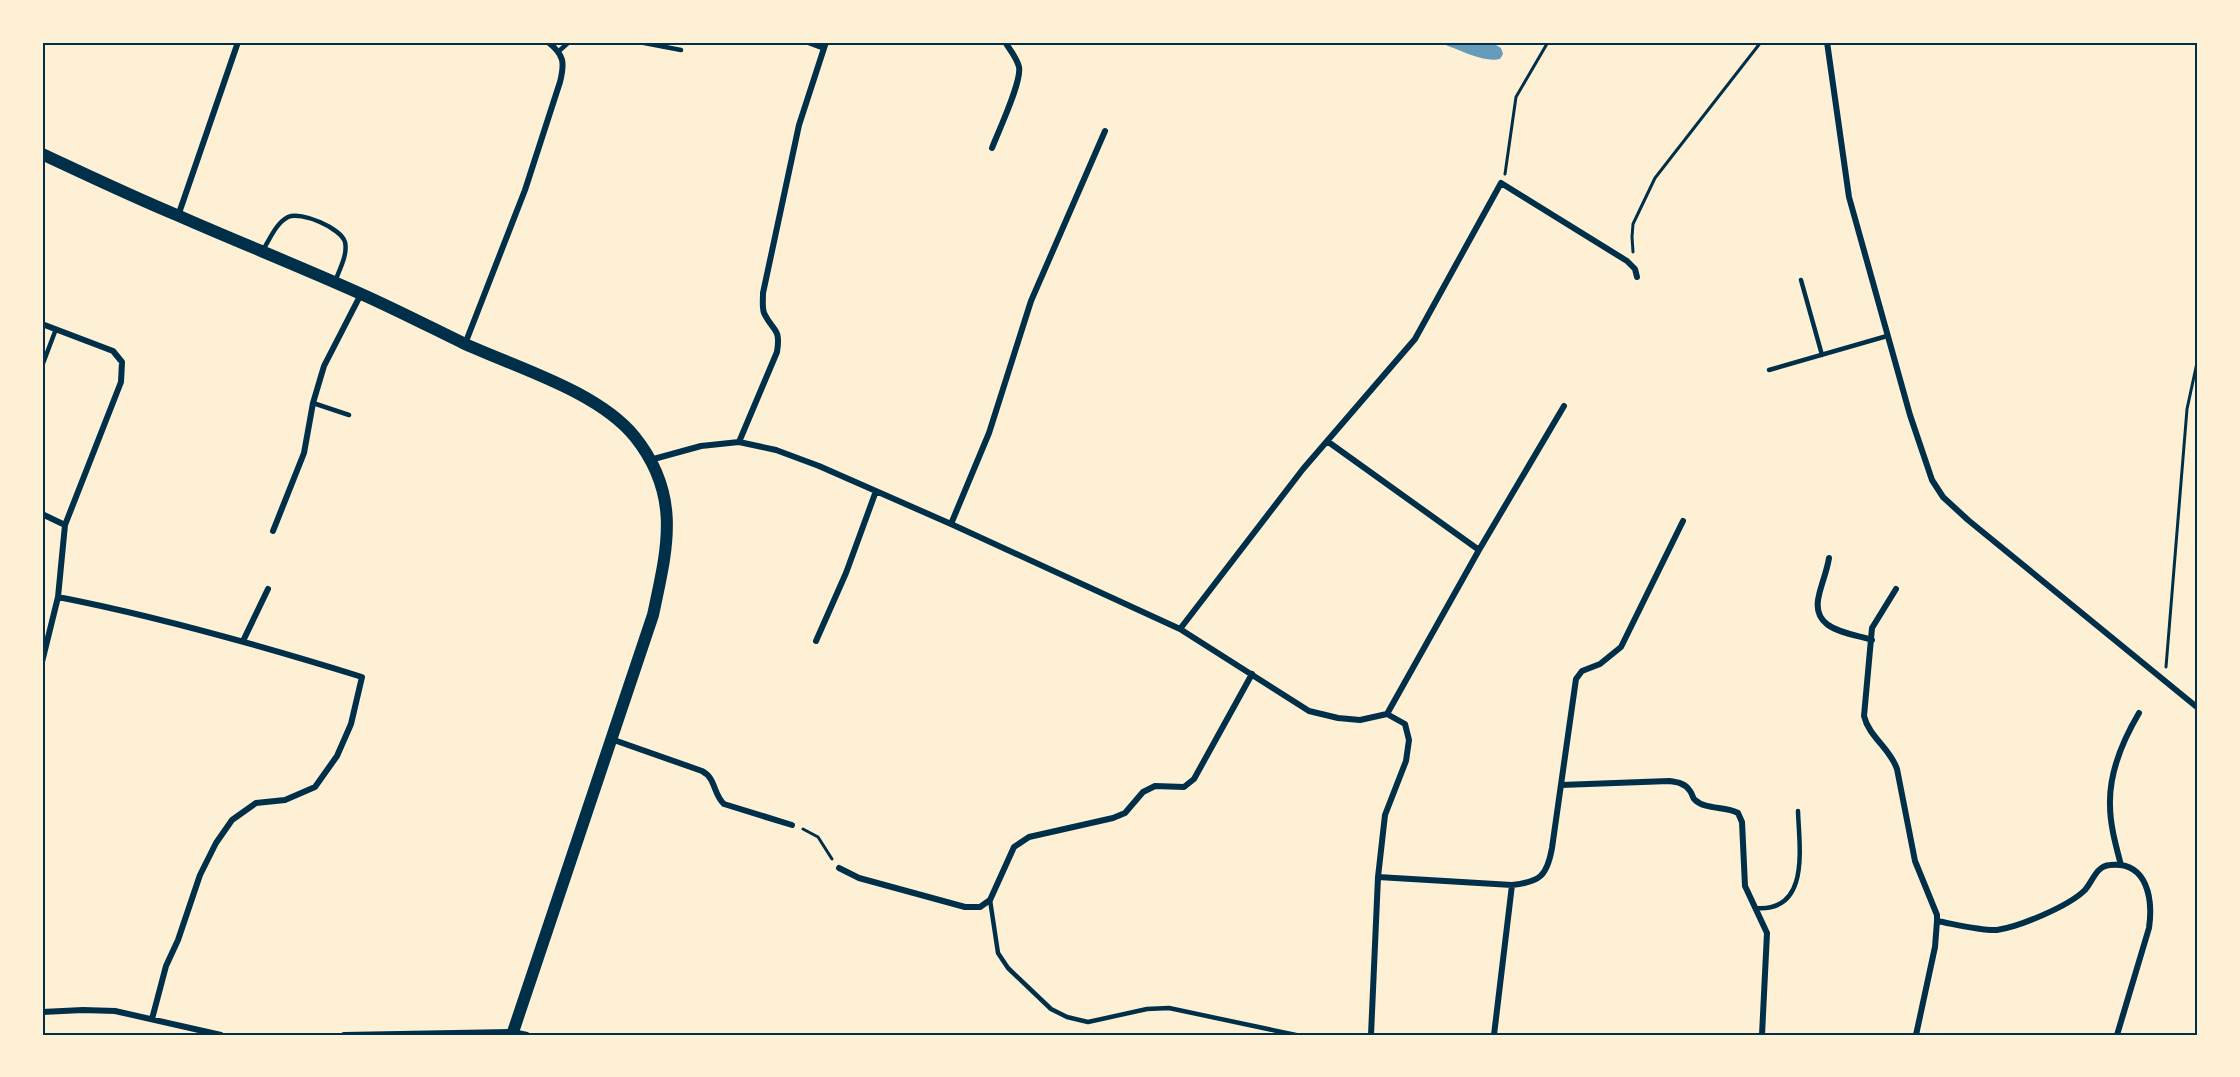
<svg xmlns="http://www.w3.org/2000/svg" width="2240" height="1077" viewBox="0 0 2240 1077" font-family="Arial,sans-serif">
<rect width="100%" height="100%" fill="#fdf0d5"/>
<!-- water -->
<path fill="#669bbc" d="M1436 42H1491L1501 48 1503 54 1500 59C1481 63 1456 47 1436 42Z"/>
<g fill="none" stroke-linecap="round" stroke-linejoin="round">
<!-- path -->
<path stroke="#003049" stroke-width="3" d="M1505 174 1516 97 1548 42
M1633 252 1632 237 1633 224 1655 178 1761 42
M2166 667 2187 409 2198 358
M803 829 818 837 832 859"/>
<!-- service -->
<path stroke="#003049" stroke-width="4.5" d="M639 42 681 50
M559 51 569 42
M263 250C270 239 276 223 288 217 301 211 341 228 345 242 348 255 339 270 335 282
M1801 280 1822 355
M42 366 56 329
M1769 370 1887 336
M313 403 349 415
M990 900 998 953 1008 968 1051 1009 1067 1017 1088 1022 1147 1009 1169 1008 1296 1035
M1755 908C1811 913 1799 846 1798 811"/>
<!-- minor -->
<path stroke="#003049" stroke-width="6" d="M808 42 824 48
M1827 42 1849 197 1910 415 1932 480 1943 497 1968 520 2198 708
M992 148C998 132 1022 82 1019 67 1017 58 1010 50 1005 42
M178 216 238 42
M42 324 113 351 122 362 121 382 65 525 58 597 42 662
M465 344 525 190 560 82C565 62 564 55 548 42
M1327 441 1479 550
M739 442 777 352C781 327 773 332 764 313 762 307 763 300 763 293L799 125 826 42
M650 460 701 446 739 442 776 450 819 466 951 524 1180 629 1309 711 1338 718 1360 720 1387 714 1405 724 1409 740 1406 761 1385 815 1378 877 1371 1035
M42 514 65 525
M951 524 989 433 1031 301 1105 131
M273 531 304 453 313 403 324 366 361 294
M1829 558C1827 571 1822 582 1819 595 1810 630 1846 632 1872 640
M1896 589 1872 628 1864 716C1869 737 1890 748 1897 769L1915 861 1937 915V921L1935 947 1916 1035
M58 597C161 617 262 646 362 677L351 724 337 756 315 787 285 800 256 803 232 820 216 843 200 875 178 940 166 966 152 1019
M1180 629 1303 469 1415 339 1501 183 1627 261 1635 269 1637 277
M243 641 268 589
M816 641 846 573 876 491
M1387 714 1479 550 1564 406
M611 739 702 771C716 778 713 794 724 804L792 825
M1561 785 1669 781C1677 782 1685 783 1690 791 1693 795 1692 797 1695 800 1706 810 1725 806 1738 813L1742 822 1745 886 1767 933 1762 1035
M2121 865C2116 846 2110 825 2110 805 2109 773 2123 740 2139 713
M839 868 859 878 965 907H980L990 900 1014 847 1029 837 1113 818 1125 813 1143 792 1155 786 1184 787 1194 779 1252 674
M1378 877 1512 885C1540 882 1547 876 1552 848L1576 679 1582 671 1600 664 1621 647 1683 521
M1937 921C1954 924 1981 931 1997 930 2019 927 2069 906 2085 890 2093 881 2096 866 2110 865 2148 861 2153 900 2149 928L2117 1035
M42 1012 83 1010 115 1011 221 1035
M344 1035 513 1032 527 1035
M1494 1035 1512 885"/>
<!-- secondary -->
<path stroke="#003049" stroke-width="12" d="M42 154C87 175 133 197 179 216 238 242 299 266 359 293 395 309 430 327 465 344 518 368 599 392 635 437 682 496 667 549 653 615L512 1035"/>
</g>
<!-- border -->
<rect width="2240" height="1077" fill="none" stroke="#fdf0d5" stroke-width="87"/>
<rect x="44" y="44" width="2152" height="990" fill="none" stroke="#003049" stroke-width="2"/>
</svg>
